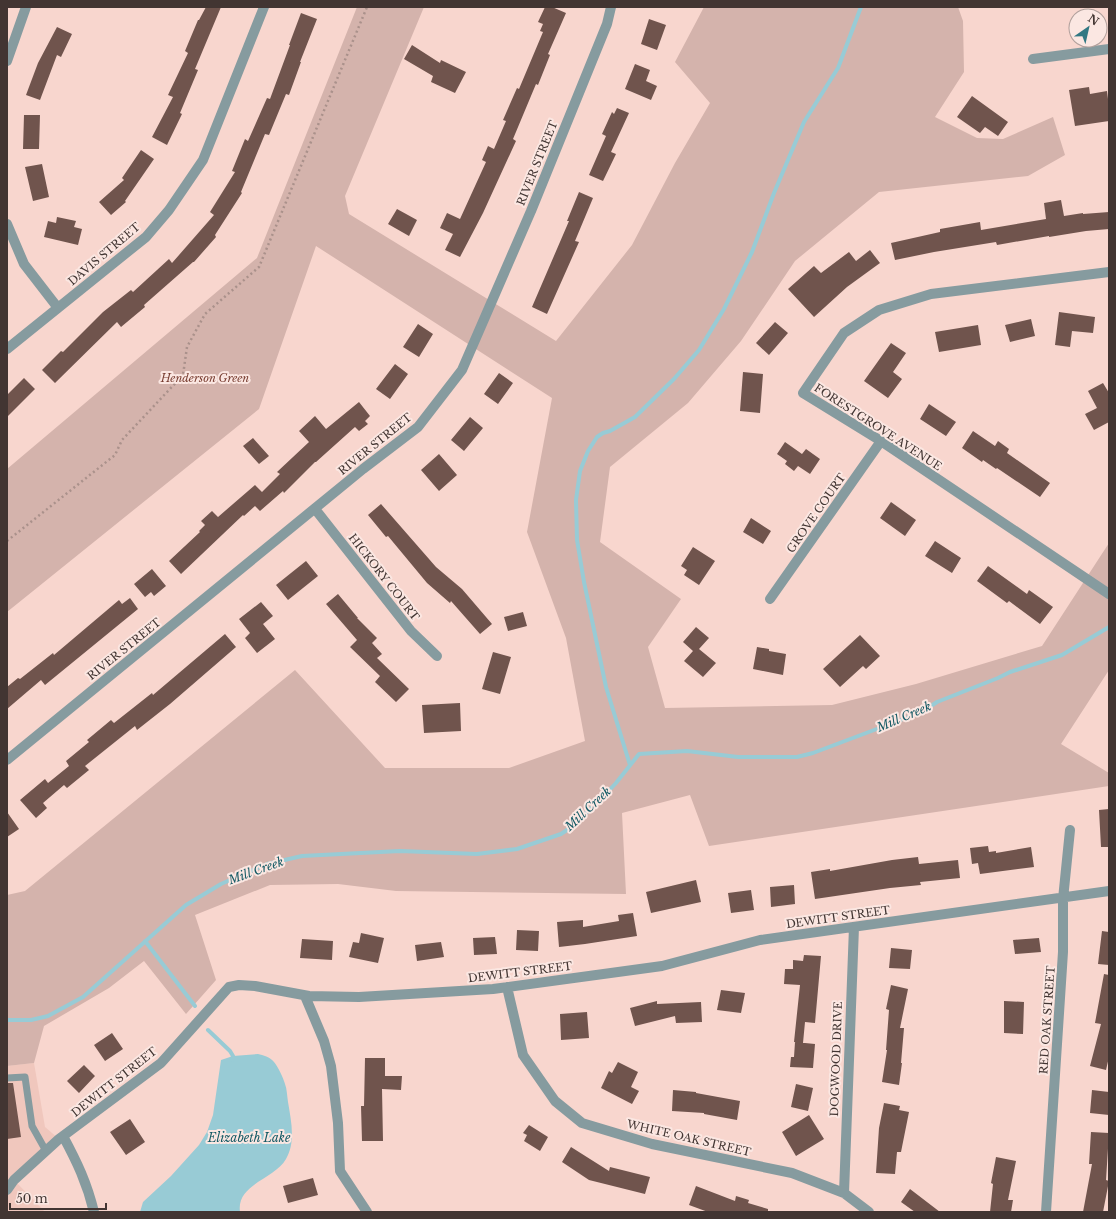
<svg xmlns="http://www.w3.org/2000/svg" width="1116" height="1219" viewBox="0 0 1116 1219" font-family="'Libre Baskerville',serif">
<rect width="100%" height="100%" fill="#f8d6ce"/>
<!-- built -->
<path fill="#f0c7bd" d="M34 1063 45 1127 59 1139 14 1180 45 1212H7V1066Z"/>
<!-- green -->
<path fill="#d4b3ac" d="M357 7H424L345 196 349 214 556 341 632 245 675 163 710 103 675 62 704 7H958L963 21 964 72 935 117 977 138 1003 139 1053 117 1065 155 1028 176 879 192 795 261 741 341 688 403 610 467 600 542 681 599 648 647 665 708 832 705 916 684 1042 646 1109 543V670L1061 744 1109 773V786L709 846 690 795 622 813 626 894 396 891 338 884 270 885 195 915 216 980 186 1014 144 961 109 988 44 1026 34 1063 7 1066V895L25 891 295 670 385 768H509L585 741 566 638 527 532 552 398 316 246 259 409 7 612V469L257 258Z"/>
<!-- water -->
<path fill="#98cbd5" d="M258 1054C263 1055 270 1057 274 1062 278 1067 283 1077 285 1084 287 1089 287 1096 288 1102 291 1120 296 1142 286 1159 275 1179 236 1184 240 1212H140L143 1202 171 1176 199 1145 207 1132 213 1115 221 1060 233 1056Z"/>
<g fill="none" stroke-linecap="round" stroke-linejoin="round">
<!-- stream -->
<path stroke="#98cbd5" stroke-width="4" d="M630 765 606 687 584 582 577 540 576 500 580 471 588 451 597 437 603 433 610 431 635 417 674 379 699 350 724 309 752 252 774 193 804 122 838 68 861 7
M145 941 195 1006
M7 1020H31L48 1016 83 997 186 905 221 884 267 864 302 856 400 851 477 854 517 849 561 834 570 828 602 798 616 783 639 754 687 751 738 757H797L813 753 922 712 937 702 998 678 1010 672 1062 655 1109 627
M208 1030 230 1051 233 1056 232 1060"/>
</g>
<!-- building -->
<path fill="#70544d" d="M206 7H221L195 69 198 70 180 113 182 114 167 145 152 137 173 97 168 95 188 53 185 51 198 20H199Z
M545 7H552L566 13 548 54 550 55 538 85 536 84 513 139 516 141 483 213 460 257 445 250 453 234 440 228 447 213 460 219 486 162 482 160 488 146 494 149 506 121 503 120 517 88 519 89 543 32 540 31 543 24 538 22Z
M301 13 317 19 300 62H301L289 95 286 94 269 135 265 134 241 192 242 193 215 235 216 237 194 262H193L144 305 145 307 121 327 117 322 55 383 42 370 61 351 63 352 103 312 131 290 133 292 169 259 172 263 214 215 210 212 235 172 232 171 245 139 248 141 267 98 270 99 290 45H289Z
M649 19 666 25 657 50 641 44Z
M57 27 72 34 61 57 57 55 40 100 26 95 38 63Z
M412 45 440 63 441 60 466 72 455 93 431 82 433 76 404 59Z
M635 64 650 70 646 81 657 86 651 100 625 89Z
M1089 87 1090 94 1107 91 1109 107V121L1075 126 1069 90Z
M972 96 1008 122 998 136 985 127 980 133 957 117Z
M617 108 629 113 611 152 616 154 603 181 589 175 606 136 602 134 612 112 614 114Z
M24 115H40L39 149H23Z
M141 150 154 159 125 201 126 202 111 215 99 202 124 180 122 178Z
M42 164 49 197 33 201 25 167Z
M579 192 593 198 575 241 579 242 547 314 532 307 569 221H567Z
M1061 200 1064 216 1083 213V214L1109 212V229L1086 231 1049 237V236L997 245 996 242 934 252 895 260 891 243 940 232V229L980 222 981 230 1046 219 1044 203Z
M397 209 417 220 409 236 388 224Z
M57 217 76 221 74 227 82 229 78 245 44 237 48 221 56 223Z
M870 250 880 263 847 287 814 317 788 289 814 266 821 273 849 252 856 261Z
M1059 312 1095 317 1093 333 1072 331 1070 347 1055 345Z
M1031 319 1035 336 1010 342 1005 325Z
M775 322 788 333 769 355 756 343Z
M418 324 433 334 419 357 403 347Z
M978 325 981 345 939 352 935 332Z
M891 343 906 353 893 372 902 379 888 398 864 381Z
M395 364 408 374 390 399 376 389Z
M743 372 763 374 760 413 740 411Z
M499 373 513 383 498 404 484 394Z
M24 378 35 389 7 417V395Z
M1103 383 1109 393V422L1094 430 1085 414 1097 408 1088 391Z
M359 402 370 416 365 421 368 424 359 431 355 427 316 462H315L284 493 283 491 260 511 255 506 244 516 243 515 181 574 169 561 200 532 199 531 205 525 201 521 212 511 218 517 255 485 262 492 280 474 277 472 309 442 299 431 315 416 326 429Z
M929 404 956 422 946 436 920 419Z
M470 417 483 428 464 451 451 440Z
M973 431 995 446 998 441 1009 449 1007 453 1050 483 1040 497 997 468 996 469 983 460 982 462 962 448Z
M253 438 269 456 259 464 243 446Z
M785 442 802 454 806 449 820 459 810 474 798 466 794 471 785 464 787 461 777 454Z
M439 454 457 475 439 491 421 470Z
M891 502 916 520 905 536 880 518Z
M381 504 436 567 462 589 492 624 480 634 451 601 450 603 427 583 388 536 386 537 368 515Z
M751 518 771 531 763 544 743 532Z
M935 541 961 558 952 573 925 556Z
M693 547 715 561 699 585 684 575 687 570 681 566Z
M306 561 318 576 288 600 276 585Z
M988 566 1027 594 1029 590 1053 607 1040 624 1009 601 1007 603 977 581Z
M152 569 166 586 154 596 151 592 145 597 134 584Z
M338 594 358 618H357L377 638 372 643 382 654 377 658 409 689 396 702 375 682 380 676 350 647 357 640 326 604Z
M130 598 138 609 45 685 41 680 7 709V687L18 678 20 679 53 653 54 655 119 600 122 604Z
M261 602 273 616 263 624 275 639 257 653 245 638 250 633 239 619Z
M523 612 527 626 508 631 504 617Z
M696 627 709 638 699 649 716 663 703 677 684 661 693 651 683 642Z
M225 634 236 647 170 704 137 730 135 726 85 766 89 770 67 788 64 785 43 803 47 808 36 818 20 800 45 779 48 783 69 766 66 761 89 742 87 740 111 720 114 723 152 693 153 695Z
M860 635 880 656 866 669 863 666 840 687 823 669Z
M757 647 769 649V651L786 654 783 675 753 669Z
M493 652 511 657 500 694 482 689Z
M460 703 461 731 424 733 422 705Z
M1109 809V847H1101L1099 810Z
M7 812 19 829 7 837Z
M988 846 989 852 996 851V853L1031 847 1034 867 980 874 978 863 972 864 970 848Z
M918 857 919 864 958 860 960 878 920 882 921 885 890 888 815 899 811 872 830 869V871L892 860Z
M696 880 701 902 651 913 646 892Z
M794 885 795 904 771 907 770 887Z
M751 890 754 910 731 913 728 893Z
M633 913 637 936 585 944 559 947 557 922 583 920V927L619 921 618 915Z
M517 930 539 931 538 951 516 950Z
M1102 931 1109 932V965L1098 964Z
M361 933 384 938 378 963 349 957 353 942 359 943Z
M495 937 497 954 474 955 473 938Z
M1039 938 1041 952 1015 954 1013 940Z
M302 939 333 941 332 960 300 958Z
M441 942 444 957 417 961 415 945Z
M891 948 912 950 910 969 889 968Z
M804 955 821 956 815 1023 805 1022 803 1043 794 1042 800 985 784 984 785 969H793V960L803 961Z
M1104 974 1109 975V1057L1106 1070 1090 1066 1101 1024 1095 1023Z
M891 985 908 989 900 1028H904L901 1063H902L899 1085 882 1082 887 1050H886L889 1010 886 1009Z
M721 990 745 993 741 1013 717 1010Z
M657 1001V1004L701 1002 702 1022 676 1023 675 1016 635 1026 630 1008Z
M1004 1001 1024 1002 1023 1034 1004 1033Z
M587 1012 589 1038 561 1040 560 1014Z
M112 1033 123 1049 105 1061 94 1045Z
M795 1042 815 1044 813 1068 790 1067 791 1057H794Z
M365 1058H385V1076H402L401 1090 382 1089 383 1141H362L361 1106H364Z
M618 1062 638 1072 631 1087 639 1091 632 1104 601 1088 609 1071 612 1073Z
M84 1065 95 1076 79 1093 67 1081Z
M7 1083H13L21 1137 7 1139Z
M796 1084 813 1088 808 1111 791 1107Z
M673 1090 696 1092V1093L740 1101 737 1120 704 1114V1113L672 1111Z
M1092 1090 1109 1092V1115L1090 1113Z
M884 1103 900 1106 899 1110 909 1112 901 1152H897L895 1174 876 1173 879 1128Z
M809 1115 824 1139 796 1156 782 1132Z
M130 1119 145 1142 126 1155 110 1132Z
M529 1125 548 1137 540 1151 524 1141 527 1135 523 1133Z
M1091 1132 1109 1133 1106 1180 1109 1181 1103 1212H1083L1092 1164H1089Z
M571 1147 609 1171 610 1167 650 1177 645 1194 589 1180 562 1162Z
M996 1157 1016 1161 1008 1200H1013L1011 1212H990L993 1184 991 1183Z
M313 1178 318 1195 288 1203 283 1186Z
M696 1186 735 1201 736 1196 749 1200 748 1203 768 1209V1212H708L689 1205Z
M910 1189 940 1212H915L901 1202Z"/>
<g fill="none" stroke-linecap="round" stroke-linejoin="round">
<!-- path -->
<path stroke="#aa918b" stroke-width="2.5" stroke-dasharray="2 3" stroke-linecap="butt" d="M7 541 115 455 122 440 183 375 187 347 205 314 259 267 367 7"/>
<!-- lane -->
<path stroke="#869b9f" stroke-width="7" d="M7 1078 25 1077 32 1126 46 1151"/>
<!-- street -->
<path stroke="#869b9f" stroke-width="10" d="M1033 59 1109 49
M7 61 26 7
M7 224 24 264 58 308
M1109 272 931 294 879 310 844 333 803 393 881 441 1109 594
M7 349 146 237 169 210 203 160 264 7
M315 509 411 631 437 656
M770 599 881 441
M7 760 363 469 418 427 462 370 531 211 607 24 611 7
M507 987 523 1055 555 1101 582 1123 652 1144 792 1173 844 1193 869 1212
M305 996 324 1041 331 1066 338 1123 340 1171 367 1212
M63 1136C77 1162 87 1183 94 1212
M7 1190 14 1180 59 1139 161 1063 229 987 239 985 255 986 309 996 359 997 493 989 662 966 760 940 1109 891
M844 1193 854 927
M1046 1212 1063 952V899L1070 830"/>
</g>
<g text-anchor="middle" stroke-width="4" stroke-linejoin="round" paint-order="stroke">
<!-- street labels -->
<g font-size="11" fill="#423532" stroke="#fbe7e2">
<text transform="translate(537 163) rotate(-68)" y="4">RIVER STREET</text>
<text transform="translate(104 254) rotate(-40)" y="4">DAVIS STREET</text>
<text transform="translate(878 427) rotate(33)" y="4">FORESTGROVE AVENUE</text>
<text transform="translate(375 444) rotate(-39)" y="4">RIVER STREET</text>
<text transform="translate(816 513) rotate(-55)" y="4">GROVE COURT</text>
<text transform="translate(384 577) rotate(52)" y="4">HICKORY COURT</text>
<text transform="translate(124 649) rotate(-39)" y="4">RIVER STREET</text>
<text transform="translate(838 917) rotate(-8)" y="4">DEWITT STREET</text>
<text transform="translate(520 972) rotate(-7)" y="4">DEWITT STREET</text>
<text transform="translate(1047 1020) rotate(-86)" y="4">RED OAK STREET</text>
<text transform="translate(836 1059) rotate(-88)" y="4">DOGWOOD DRIVE</text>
<text transform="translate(114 1082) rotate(-38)" y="4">DEWITT STREET</text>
<text transform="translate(689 1138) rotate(13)" y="4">WHITE OAK STREET</text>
</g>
<!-- park labels -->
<g font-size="11" font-style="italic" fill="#783d31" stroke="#fbe7e2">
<text x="205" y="382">Henderson Green</text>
</g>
<!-- water labels -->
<g font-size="12" font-style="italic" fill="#135964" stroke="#fbe7e2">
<text transform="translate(904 717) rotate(-23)" y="4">Mill Creek</text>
<text transform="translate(588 809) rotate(-43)" y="4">Mill Creek</text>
<text transform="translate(256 871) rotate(-20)" y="4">Mill Creek</text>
<text x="249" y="1142">Elizabeth Lake</text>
</g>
</g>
<!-- border -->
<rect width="1116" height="1219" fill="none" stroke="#423532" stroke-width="16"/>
<!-- north arrow -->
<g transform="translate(1088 28) rotate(34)"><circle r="19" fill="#fbe7e2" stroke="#b1a09c"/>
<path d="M0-3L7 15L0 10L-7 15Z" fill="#317883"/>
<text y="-6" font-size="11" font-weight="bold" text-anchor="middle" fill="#423532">N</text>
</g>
<!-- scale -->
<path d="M10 1203v6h96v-6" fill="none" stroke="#423532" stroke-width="2"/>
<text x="16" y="1203" font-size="12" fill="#423532" stroke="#fbe7e2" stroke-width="3" paint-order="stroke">50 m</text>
</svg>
